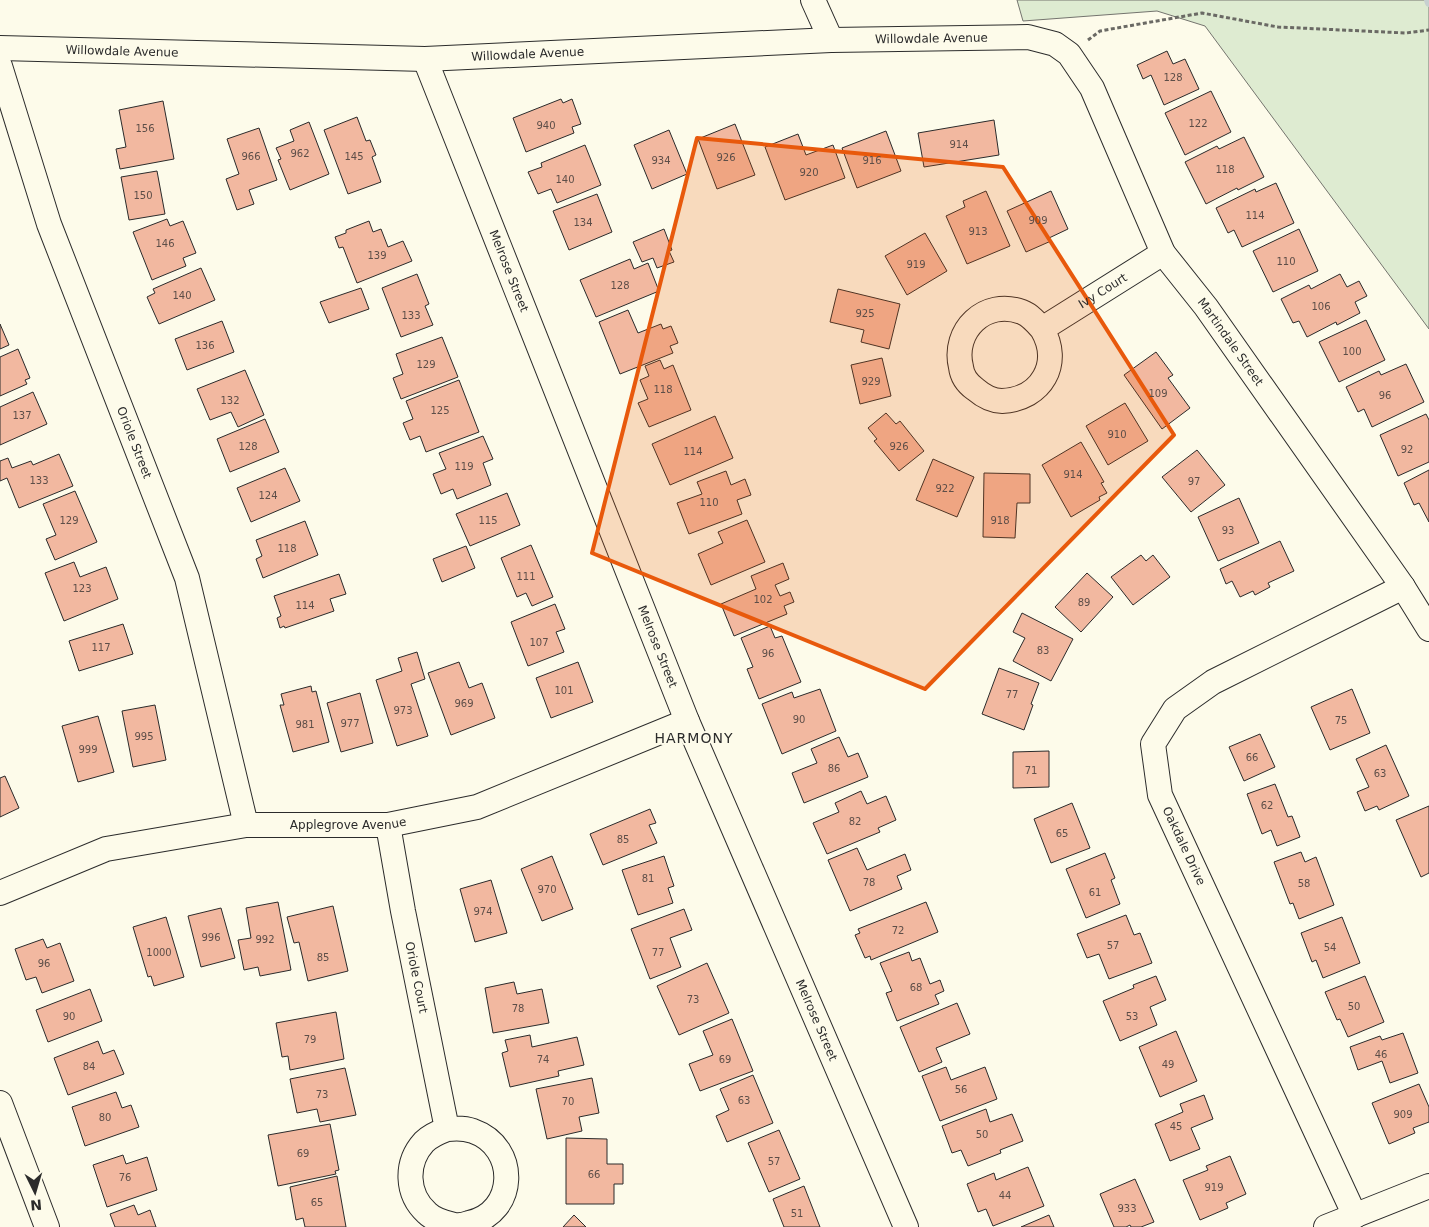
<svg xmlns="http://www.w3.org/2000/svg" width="1429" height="1227" viewBox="0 0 1429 1227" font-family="'DejaVu Sans',sans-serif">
<rect width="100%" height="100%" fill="#fdfbea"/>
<!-- green -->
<path fill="#deebd1" stroke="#74746e" d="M1017 0H1429V329L1205 26 1157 11 1023 21Z"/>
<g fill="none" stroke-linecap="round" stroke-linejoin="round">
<!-- stream -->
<path stroke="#c7d0d0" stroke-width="8" d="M1428 0 1429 3"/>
</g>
<!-- building -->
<path fill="#f2b8a0" stroke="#2b2b2b" d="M1167 51 1173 64 1185 59 1199 89 1164 105 1151 75 1143 79 1137 65Z
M1211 91 1231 132 1185 155 1165 113Z
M561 99 563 103 572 99 581 124 572 127 574 133 526 152 513 118Z
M163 101 174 159 120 169 116 149 126 147 119 110Z
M357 117 366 141 370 140 376 155 372 157 381 182 348 194 324 130Z
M994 120 999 155 924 167 918 133Z
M309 122 329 174 290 190 278 160 281 159 276 148 294 141 290 130Z
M735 124 755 175 717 189 698 139Z
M259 128 277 180 249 190 254 204 237 210 226 179 239 174 227 139Z
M669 130 687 174 652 189 634 145Z
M886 131 901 171 857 188 842 148Z
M798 134 806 155 833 145 845 178 785 200 765 147Z
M1244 137 1264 177 1238 190 1237 188 1206 204 1185 162 1217 146 1219 149Z
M585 145 601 185 557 203 551 189 538 194 528 172 542 167 541 163Z
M157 171 165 214 129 220 121 177Z
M1276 183 1294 223 1242 247 1234 230 1228 233 1216 208 1255 189 1256 192Z
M986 191 1010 246 967 264 946 216 965 207 963 201Z
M1051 191 1068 229 1049 238 1051 241 1026 252 1007 211Z
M597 194 612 232 569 250 553 211Z
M167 219 170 226 183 221 196 253 183 258 186 266 152 280 133 232Z
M369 221 373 232 381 229 388 247 403 241 412 261 357 283 343 247 339 248 335 237 346 233V230Z
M664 229 672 250 669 251 674 262 657 268 653 258 642 262 633 242Z
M1299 229 1318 271 1273 292 1253 251Z
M925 233 947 271 907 295 885 256Z
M630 259 634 269 648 263 659 291 596 317 580 280Z
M201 268 215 300 159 324 147 297 155 293 153 289Z
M417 274 429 304 425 306 433 325 401 337 382 288Z
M1340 274 1347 287 1359 281 1367 296 1355 302 1360 313 1337 325 1336 322 1307 337 1299 321 1293 323 1281 299 1309 285 1311 289Z
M361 288 369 309 329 323 320 302Z
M838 289 900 304 889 349 861 342 864 330 830 322Z
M628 310 638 333 661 324 663 329 671 326 678 343 670 346 673 353 620 374 599 322Z
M1366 320 1385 360 1339 382 1319 342Z
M222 321 234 352 187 370 175 339Z
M0 324 9 345 0 349Z
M442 337 458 377 401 399 393 378 403 374 396 354Z
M18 349 30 378 25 380 27 384 0 396V357Z
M1156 352 1173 375 1168 378 1190 408 1162 429 1124 375Z
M882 358 891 396 860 404 851 365Z
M660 360 664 369 673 365 691 410 649 427 638 403 648 399 640 380 649 376 645 366Z
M1406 364 1424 402 1372 427 1364 409 1358 412 1346 387 1379 371 1381 375Z
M245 370 264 415 238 427 231 412 210 420 197 389Z
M459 380 479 432 426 452 420 436 410 440 403 423 413 419 406 401Z
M33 392 47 424 0 445V407Z
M1125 403 1148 441 1108 465 1086 426Z
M886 413 896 424 900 421 924 451 899 471 874 441 877 439 868 428Z
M1426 414 1429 420V462L1398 476 1380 435Z
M715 416 733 458 670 485 652 444Z
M265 419 279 452 230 472 217 439Z
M483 436 493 459 483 463 491 485 457 499 453 489 441 494 433 474 446 469 439 453Z
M1081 442 1104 482 1101 483 1107 493 1099 497 1100 500 1071 517 1042 465Z
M1197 450 1225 485 1191 512 1162 477Z
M59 454 73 486 19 508 7 478 0 481V461L8 458 12 468 31 461 33 465Z
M933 459 974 477 957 517 916 500Z
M285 468 300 501 251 522 237 488Z
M1429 470V522L1419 503 1414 505 1404 483Z
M726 471 731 485 745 479 751 495 737 500 742 514 689 534 677 503 702 494 697 482Z
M984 473 1030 474V503H1017L1015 538 983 537Z
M75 491 97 542 55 560 46 539 56 535 43 504Z
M507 493 520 525 470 546 456 514Z
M1239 498 1259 543 1218 561 1198 517Z
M747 520 765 562 711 585 698 554 723 543 718 532Z
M305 521 318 555 263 578 256 559 262 556 256 540Z
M1280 541 1294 571 1268 583 1270 587 1255 595 1253 591 1240 597 1232 581 1226 584 1220 569Z
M531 545 553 597 532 606 526 593 517 597 501 558Z
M466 546 475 568 442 582 433 559Z
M1141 555 1146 561 1153 555 1170 577 1133 605 1111 577Z
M74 562 80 577 106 567 118 599 64 621 45 573Z
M783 563 789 579 775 585 780 596 790 592 794 602 784 606 787 614 734 636 721 604 756 589 751 576Z
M1087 573 1113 597 1081 632 1055 607Z
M339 574 346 594 330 599 334 611 285 628 284 626 280 628 277 618 281 616 274 596Z
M555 604 565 629 556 632 564 652 528 666 511 622Z
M1022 613 1073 639 1051 681 1013 661 1025 638 1013 632Z
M123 624 133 654 79 671 69 641Z
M770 626 775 638 782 636 801 682 759 699 747 669 753 667 741 638Z
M417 652 425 679 411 684 428 736 397 746 376 680 402 671 398 658Z
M459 662 469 688 482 683 495 718 451 735 428 673Z
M578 662 593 702 551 718 536 678Z
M999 668 1039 683 1031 704 1033 705 1024 730 982 714Z
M311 686 312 692 316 691 329 742 293 752 280 705H284L281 694Z
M820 689 836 731 782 754 762 704 792 692 794 698Z
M1352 689 1370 733 1330 750 1311 707Z
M360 693 373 743 341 752 327 703Z
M155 705 166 760 133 767 122 711Z
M98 716 114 772 78 782 62 726Z
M1260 734 1275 767 1244 781 1229 747Z
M839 737 848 757 858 753 868 777 804 803 792 773 817 763 811 749Z
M1386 745 1409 796 1379 810 1377 806 1365 811 1357 792 1369 787 1356 759Z
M1049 751V787L1013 788V752Z
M5 776 19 808 0 817V778Z
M1275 784 1288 817 1292 816 1300 837 1277 846 1271 830 1262 834 1247 794Z
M861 791 867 804 886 796 896 820 878 828 880 832 827 854 813 823 839 812 835 803Z
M1072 803 1090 848 1051 863 1034 819Z
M1429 806V873L1421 877 1396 820Z
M650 809 656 823 649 825 657 843 603 865 590 834Z
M857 848 867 870 905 854 911 870 897 876 902 889 850 911 828 860Z
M1301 852 1305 862 1316 857 1334 905 1299 919 1293 903 1290 904 1274 862Z
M1105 853 1115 878 1111 880 1120 904 1086 918 1066 869Z
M552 856 573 909 542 921 521 869Z
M664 856 674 886 668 888 673 903 638 915 622 870Z
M491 880 507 933 475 942 460 889Z
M278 902 291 970 260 976 258 967 244 970 238 940 251 938 246 908Z
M926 902 938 932 871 960 870 956 865 958 855 935 860 933 858 929Z
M333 906 348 971 308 981 299 942 294 943 287 917Z
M221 908 235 958 201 967 188 916Z
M684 909 692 930 670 938 681 967 650 979 631 929Z
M1126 915 1134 935 1140 933 1152 963 1109 979 1099 954 1087 958 1077 934Z
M166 917 184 977 154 986 151 976 148 977 133 927Z
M1342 917 1360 963 1323 978 1316 960 1312 962 1301 933Z
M43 939 47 948 60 943 74 981 42 993 36 977 26 980 15 949Z
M909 952 912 961 920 958 930 984 940 980 944 991 935 995 939 1004 897 1021 886 993 892 991 880 963Z
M707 963 729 1013 679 1035 657 986Z
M1156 976 1166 1000 1150 1007 1157 1025 1120 1041 1103 1001 1134 988 1133 985Z
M1365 976 1384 1022 1348 1037 1340 1019 1337 1020 1325 992Z
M514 982 517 994 542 989 549 1023 493 1033 485 988Z
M90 989 102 1021 48 1042 36 1010Z
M957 1003 970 1034 936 1048 942 1062 919 1072 900 1027Z
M336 1012 344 1059 290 1070 288 1056 282 1057 276 1023Z
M732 1019 753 1071 700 1091 689 1064 713 1055 703 1031Z
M1176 1031 1197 1081 1160 1097 1139 1047Z
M1403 1033 1418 1073 1390 1083 1382 1061 1358 1070 1350 1047 1380 1036 1382 1040Z
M530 1035 532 1047 577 1037 584 1065 558 1071 559 1076 510 1087 502 1053 508 1051 505 1040Z
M98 1041 103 1054 114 1050 124 1074 68 1095 54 1058Z
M946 1067 951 1080 985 1067 997 1099 940 1121 922 1076Z
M345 1068 356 1115 320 1122 317 1109 297 1113 290 1079Z
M753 1075 773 1123 727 1142 716 1116 729 1110 720 1089Z
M592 1078 599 1113 579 1117 582 1131 547 1139 536 1089Z
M1419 1084 1429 1107V1122L1413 1128 1415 1133 1389 1144 1372 1103Z
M116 1092 122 1108 131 1105 139 1127 85 1146 72 1107Z
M1204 1095 1213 1119 1191 1128 1200 1149 1170 1161 1155 1124 1183 1112 1180 1104Z
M986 1109 990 1122 1012 1114 1023 1141 1000 1150 1001 1153 968 1166 961 1150 952 1153 942 1126Z
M330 1124 339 1170 335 1171 336 1174 278 1186 268 1135Z
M779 1130 800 1179 769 1192 748 1143Z
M566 1138 607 1139V1164H623V1184H614V1204H566Z
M123 1155 126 1164 147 1157 157 1190 107 1207 93 1165Z
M1230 1156 1246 1194 1226 1203 1228 1208 1200 1220 1183 1180 1208 1170 1206 1166Z
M1028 1167 1044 1206 993 1226 986 1209 978 1212 967 1184 994 1173 996 1180Z
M337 1176 346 1227H305L303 1218 296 1220 290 1187Z
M1135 1179 1154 1222 1141 1227H1131L1130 1225 1126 1227H1114L1100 1194Z
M804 1186 820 1227H784L773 1199Z
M134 1205 138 1215 150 1210 156 1227H115L110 1214Z
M574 1215 586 1227H563Z
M1049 1215 1054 1227H1021Z"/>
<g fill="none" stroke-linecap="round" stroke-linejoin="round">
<defs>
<g id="minor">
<path d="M813 0 831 40"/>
<path id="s1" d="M0 48 425 59 831 40 1028 37 1055 44 1069 54 1092 88 1163 253 1206 307 1403 587 1429 629"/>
<path id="s2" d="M425 59 687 721 906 1227"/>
<path id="s3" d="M0 66 49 224 187 578 246 825"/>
<path id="s4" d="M1042 329C1036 322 1030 315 1022 312 985 298 952 331 961 367 962 376 968 384 975 389 982 395 992 401 1002 401 1042 399 1062 363 1042 329L1163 253"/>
<path id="s5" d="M388 825 403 911 447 1129C456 1128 465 1128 473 1131 519 1147 517 1213 469 1223 464 1225 460 1226 454 1225 445 1223 434 1220 427 1213 406 1194 405 1163 424 1142 430 1136 439 1132 447 1129"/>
<path id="s6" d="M0 893 106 849 246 825H388L477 807 687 721"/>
<path d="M0 1103 47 1227"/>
<path d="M1355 1216 1160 795 1153 744 1175 709 1213 682 1403 587"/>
<path d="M1326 1227 1429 1186"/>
</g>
</defs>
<!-- minor casing -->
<use href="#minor" stroke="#2b2b2b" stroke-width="26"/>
<!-- path -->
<path stroke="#6a6964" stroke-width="3" stroke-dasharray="4 2.5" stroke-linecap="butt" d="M1088 40 1100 31 1202 13 1278 27 1406 33 1429 30"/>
<!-- minor -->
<use href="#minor" stroke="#fdfbea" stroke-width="24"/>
</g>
<!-- marked area -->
<path fill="#e8590c" fill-opacity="0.2" stroke="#e8590c" stroke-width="4" stroke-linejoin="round" d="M697 138 1003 167 1174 435 925 689 592 553Z"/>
<g text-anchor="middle" stroke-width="4" stroke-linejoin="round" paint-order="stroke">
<!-- number labels -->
<g font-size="10" fill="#5d4e48">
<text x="1173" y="81">128</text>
<text x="1198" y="127">122</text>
<text x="546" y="129">940</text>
<text x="145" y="132">156</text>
<text x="959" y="148">914</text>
<text x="300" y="157">962</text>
<text x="251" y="160">966</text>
<text x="354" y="160">145</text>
<text x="726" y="161">926</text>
<text x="661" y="164">934</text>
<text x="872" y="164">916</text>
<text x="1225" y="173">118</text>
<text x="809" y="176">920</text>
<text x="565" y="183">140</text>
<text x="143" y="199">150</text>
<text x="1255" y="219">114</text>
<text x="1038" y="224">909</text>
<text x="583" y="226">134</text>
<text x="978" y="235">913</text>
<text x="165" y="247">146</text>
<text x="377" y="259">139</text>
<text x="1286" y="265">110</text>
<text x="916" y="268">919</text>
<text x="620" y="289">128</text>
<text x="182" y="299">140</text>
<text x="1321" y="310">106</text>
<text x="865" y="317">925</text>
<text x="411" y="319">133</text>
<text x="205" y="349">136</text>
<text x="1352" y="355">100</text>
<text x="426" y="368">129</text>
<text x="871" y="385">929</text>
<text x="663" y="393">118</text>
<text x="1158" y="397">109</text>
<text x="1385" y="399">96</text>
<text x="230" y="404">132</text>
<text x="440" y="414">125</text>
<text x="22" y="419">137</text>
<text x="1117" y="438">910</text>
<text x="248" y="450">128</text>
<text x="899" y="450">926</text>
<text x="1407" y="453">92</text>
<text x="693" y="455">114</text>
<text x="464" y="470">119</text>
<text x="1073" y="478">914</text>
<text x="39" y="484">133</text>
<text x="1194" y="485">97</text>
<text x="945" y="492">922</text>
<text x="268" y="499">124</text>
<text x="709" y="506">110</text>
<text x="69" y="524">129</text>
<text x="488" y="524">115</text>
<text x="1000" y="524">918</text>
<text x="1228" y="534">93</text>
<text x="287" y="552">118</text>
<text x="526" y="580">111</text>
<text x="82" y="592">123</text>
<text x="763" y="603">102</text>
<text x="1084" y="606">89</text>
<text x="305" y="609">114</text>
<text x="539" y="646">107</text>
<text x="101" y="651">117</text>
<text x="1043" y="654">83</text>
<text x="768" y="657">96</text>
<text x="564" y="694">101</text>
<text x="1012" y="698">77</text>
<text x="464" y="707">969</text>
<text x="403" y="714">973</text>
<text x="799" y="723">90</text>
<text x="1341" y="724">75</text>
<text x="350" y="727">977</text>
<text x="305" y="728">981</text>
<text x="144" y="740">995</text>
<text x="88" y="753">999</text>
<text x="1252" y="761">66</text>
<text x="834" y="772">86</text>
<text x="1031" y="774">71</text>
<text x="1380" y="777">63</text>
<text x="1267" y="809">62</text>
<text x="855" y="825">82</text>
<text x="1062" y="837">65</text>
<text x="623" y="843">85</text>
<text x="648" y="882">81</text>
<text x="869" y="886">78</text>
<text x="1304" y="887">58</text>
<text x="547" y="893">970</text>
<text x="1095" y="896">61</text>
<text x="483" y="915">974</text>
<text x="898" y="934">72</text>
<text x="211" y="941">996</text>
<text x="265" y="943">992</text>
<text x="1113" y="949">57</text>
<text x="1330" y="951">54</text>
<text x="159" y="956">1000</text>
<text x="658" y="956">77</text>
<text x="323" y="961">85</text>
<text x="44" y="967">96</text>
<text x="916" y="991">68</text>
<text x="693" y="1003">73</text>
<text x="1354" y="1010">50</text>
<text x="518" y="1012">78</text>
<text x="69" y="1020">90</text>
<text x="1132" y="1020">53</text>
<text x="310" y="1043">79</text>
<text x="1381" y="1058">46</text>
<text x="543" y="1063">74</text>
<text x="725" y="1063">69</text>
<text x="1168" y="1068">49</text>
<text x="89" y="1070">84</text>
<text x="961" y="1093">56</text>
<text x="322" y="1098">73</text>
<text x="744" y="1104">63</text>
<text x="568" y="1105">70</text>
<text x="1403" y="1118">909</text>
<text x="105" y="1121">80</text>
<text x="1176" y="1130">45</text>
<text x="982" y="1138">50</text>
<text x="303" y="1157">69</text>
<text x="774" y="1165">57</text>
<text x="594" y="1178">66</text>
<text x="125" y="1181">76</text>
<text x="1214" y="1191">919</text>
<text x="1005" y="1199">44</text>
<text x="317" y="1206">65</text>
<text x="1127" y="1212">933</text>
<text x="797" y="1217">51</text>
</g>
<!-- street labels -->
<g font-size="12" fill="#2b2b2b" stroke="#fdfbea">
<text dy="4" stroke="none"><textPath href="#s1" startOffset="932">Willowdale Avenue</textPath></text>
<text dy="4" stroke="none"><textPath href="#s1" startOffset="122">Willowdale Avenue</textPath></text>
<text dy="4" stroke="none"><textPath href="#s1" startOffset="528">Willowdale Avenue</textPath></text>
<text dy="4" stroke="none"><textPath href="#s2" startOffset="228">Melrose Street</textPath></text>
<text dy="4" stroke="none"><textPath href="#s4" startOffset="358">Ivy Court</textPath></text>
<text dy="4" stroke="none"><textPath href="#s1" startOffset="1406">Martindale Street</textPath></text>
<text dy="4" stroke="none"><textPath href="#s3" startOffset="400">Oriole Street</textPath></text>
<text dy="4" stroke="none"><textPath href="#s2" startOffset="632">Melrose Street</textPath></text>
<text dy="4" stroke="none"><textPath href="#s6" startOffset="359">Applegrove Avenue</textPath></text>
<text transform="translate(1184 846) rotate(65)" y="4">Oakdale Drive</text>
<text dy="4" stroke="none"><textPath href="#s5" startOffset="155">Oriole Court</textPath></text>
<text dy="4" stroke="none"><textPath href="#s2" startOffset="1038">Melrose Street</textPath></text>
</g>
<!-- neighbourhood labels -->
<g font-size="14" letter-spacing="1" fill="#2b2b2b" stroke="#fdfbea">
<text x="694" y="743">HARMONY</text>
</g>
</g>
<!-- north arrow -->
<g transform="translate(35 1192) rotate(175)" stroke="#fdfbea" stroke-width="4" paint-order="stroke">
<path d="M0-4L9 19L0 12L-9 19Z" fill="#2b2b2b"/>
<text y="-8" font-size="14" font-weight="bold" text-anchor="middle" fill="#2b2b2b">N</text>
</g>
</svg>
